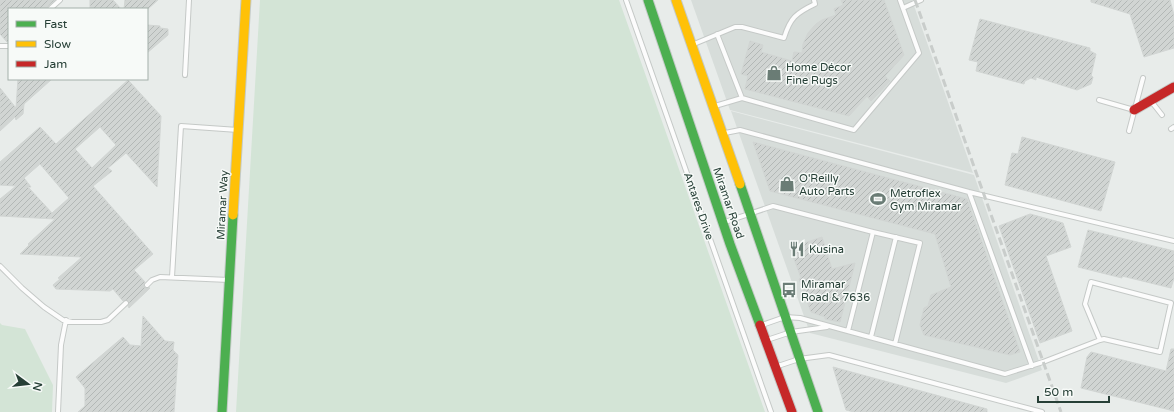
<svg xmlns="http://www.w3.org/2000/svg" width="1174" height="412" viewBox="0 0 1174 412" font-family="'Varela Round',sans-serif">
<defs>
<pattern id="building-hatch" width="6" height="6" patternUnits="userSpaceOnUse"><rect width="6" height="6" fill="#d1d5d3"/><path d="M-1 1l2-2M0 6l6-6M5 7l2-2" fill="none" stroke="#b3b8b6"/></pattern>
</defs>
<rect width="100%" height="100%" fill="#e8ecea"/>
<!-- built -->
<path fill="#d7ddda" d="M691 0H912L973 173 730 110Z
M731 111 974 175 1042 370 1006 383 810 333Z"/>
<!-- grass -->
<path fill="#d3e4d6" d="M260 0H619L765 412H236Z
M0 323 2 325 25 329 53 385 52 412H0Z"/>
<!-- building -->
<path fill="url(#building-hatch)" stroke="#d1d5d3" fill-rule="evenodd" d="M0 0H55L45 9H9V42H7L0 34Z
M90 0H113L121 9H90Z
M125 0H158L148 9H124Z
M841 0H884L904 55 885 76 890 81 871 101 867 96 849 116 745 89 748 76 741 74 750 41 763 45 761 52 792 61 794 52 802 53 803 44 808 33 816 24 822 20 836 15 834 9 843 5Z
M1091 0H1170L1174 15V48L1144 57 1130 14 1091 2Z
M980 19 1090 48V51L1096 54 1091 76 1093 77 1091 84 1077 90 1036 77V80L1031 78 1025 81 1024 84 976 71 978 62 969 60Z
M147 25 160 26V28L168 29V35L147 53Z
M18 79H52L24 104 23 114 16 120 15 117 0 131V88L16 108Z
M128 80 161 116 157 187 126 153 108 168 112 171 93 186 153 254 134 270 145 282 144 284V287L150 288 129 308 128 306 129 304V301L127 300 123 301 113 289 110 291 56 289 53 285 60 279 58 278 82 257 20 254 29 245 28 244 55 219 0 216V199L16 186 0 185V162L40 127 56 144ZM100 127 116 145 92 168 75 149ZM40 164 69 198 52 213 28 187H31L24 178Z
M1022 137 1115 162 1101 211 1005 185 1012 153 1018 154Z
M753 142 967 199 1020 352 1010 355 924 335 920 325 924 308 928 306 931 295 951 287 935 234 770 191Z
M1030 214 1063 223 1071 247 1046 256 1072 331 1040 343 999 226Z
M1088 230 1174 251V278L1171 288 1122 276V278L1078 267Z
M822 237 832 269 855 263 840 322 825 319V317L811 312 799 279 801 278 790 248Z
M143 316 165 341 174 342 173 350 178 355 174 412H78L85 406V388L76 377 123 337 130 345 141 346Z
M1171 349H1174V411L1081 388 1087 357 1091 352 1166 371Z
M833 367 987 409V412H854L846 410Z"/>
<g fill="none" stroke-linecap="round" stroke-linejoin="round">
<defs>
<path id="lane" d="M626 0 771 412
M903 8 921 0
M50 9 60 0
M717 34 742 98 854 130 919 53 900 0
M694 44 735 27H742L784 38C790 18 796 13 815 4L814 0
M0 46H9
M185 75 189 0
M1099 100 1134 110
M1151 101 1162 115
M715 106 742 98
M1171 129 1174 127
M1129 131 1143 78
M725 133 740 130 969 192 1174 241
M969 192 1032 366
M725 222 773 206 873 232
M0 266 22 288 44 307 63 320 72 322H101L108 320 126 303
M172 277 181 126 238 130
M147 285 152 280 160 277 229 280
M762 325 785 317 800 318 1005 374 1043 362 1100 340 1104 339 1160 352 1171 303 1091 282 1085 304 1100 340
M848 331 873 232 920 243 895 344
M871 337 896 237
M767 340 791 332 827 327
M778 366 799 359 829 355 1042 412
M58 412 61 345 66 320"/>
<path id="fast" d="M648 0 730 244 760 325
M740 184 818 412
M222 412 233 215"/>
<path id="slow" d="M676 0 740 184
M233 215 246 0"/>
<path id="jam" d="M1134 110 1174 87
M760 325 792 412"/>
</defs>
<!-- lane casing -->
<use href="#lane" stroke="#c5c9c7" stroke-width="6"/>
<!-- fast casing -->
<use href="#fast" stroke="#c4cac7" stroke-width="11"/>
<!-- slow casing -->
<use href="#slow" stroke="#c4cac7" stroke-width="11"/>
<!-- jam casing -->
<use href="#jam" stroke="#c4cac7" stroke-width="11"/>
<!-- lane -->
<use href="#lane" stroke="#fcfcfc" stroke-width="4"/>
<!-- fast -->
<use href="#fast" stroke="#4caf50" stroke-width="9"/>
<!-- slow -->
<use href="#slow" stroke="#ffc107" stroke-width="9"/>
<!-- jam -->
<use href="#jam" stroke="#c62828" stroke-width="9"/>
<!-- rail -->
<path stroke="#c9cdcb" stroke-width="3" stroke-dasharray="8 4" stroke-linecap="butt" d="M915 0 1061 412"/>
</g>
<!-- icons -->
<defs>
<symbol id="shop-bare" viewBox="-9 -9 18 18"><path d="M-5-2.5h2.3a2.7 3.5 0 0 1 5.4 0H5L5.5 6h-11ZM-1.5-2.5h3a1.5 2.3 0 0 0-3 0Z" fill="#6a7c75" stroke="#f7faf8" stroke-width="2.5" paint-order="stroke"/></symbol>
<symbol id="stadium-bare" viewBox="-9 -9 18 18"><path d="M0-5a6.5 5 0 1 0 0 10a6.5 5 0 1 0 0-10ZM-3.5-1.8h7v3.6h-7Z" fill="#6a7c75" stroke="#f7faf8" stroke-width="2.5" paint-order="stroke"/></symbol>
<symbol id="restaurant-bare" viewBox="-9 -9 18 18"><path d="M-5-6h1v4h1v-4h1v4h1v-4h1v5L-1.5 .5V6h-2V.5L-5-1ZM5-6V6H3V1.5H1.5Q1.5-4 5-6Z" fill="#6a7c75" stroke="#f7faf8" stroke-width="2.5" paint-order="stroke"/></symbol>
<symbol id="bus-bare" viewBox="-9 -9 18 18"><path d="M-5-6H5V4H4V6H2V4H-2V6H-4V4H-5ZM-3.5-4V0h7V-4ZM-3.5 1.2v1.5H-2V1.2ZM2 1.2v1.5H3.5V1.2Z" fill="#6a7c75" stroke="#f7faf8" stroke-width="2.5" paint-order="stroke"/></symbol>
</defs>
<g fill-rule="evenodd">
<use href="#shop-bare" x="763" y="62" width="22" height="22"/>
<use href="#shop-bare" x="776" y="173" width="22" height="22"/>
<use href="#stadium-bare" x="867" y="188" width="22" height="22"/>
<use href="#restaurant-bare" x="786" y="238" width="22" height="22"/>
<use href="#bus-bare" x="778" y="279" width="22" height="22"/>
</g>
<g text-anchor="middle" stroke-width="3" stroke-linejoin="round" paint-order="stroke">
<!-- poi labels -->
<g font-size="11" fill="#263f36" stroke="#f7faf8" text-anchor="start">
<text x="786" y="71">Home Décor<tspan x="786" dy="13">Fine Rugs</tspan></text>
<text x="799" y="182">O'Reilly<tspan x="799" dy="13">Auto Parts</tspan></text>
<text x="890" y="197">Metroflex<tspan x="890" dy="13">Gym Miramar</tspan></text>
<text x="809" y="253">Kusina</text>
<text x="801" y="288">Miramar<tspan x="801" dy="13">Road &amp; 7636</tspan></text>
</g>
<!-- street labels -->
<g font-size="11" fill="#263f36" stroke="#f7faf8">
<text transform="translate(729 203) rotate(71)" y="4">Miramar Road</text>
<text transform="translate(222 205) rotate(-87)" y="4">Miramar Way</text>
<text transform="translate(699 206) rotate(71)" y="4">Antares Drive</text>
</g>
</g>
<!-- legend -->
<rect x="8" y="8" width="140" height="72" fill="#f7faf8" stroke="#a3afaa"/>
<rect x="16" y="21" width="20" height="6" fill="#4caf50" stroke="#a3afaa"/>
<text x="44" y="28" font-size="12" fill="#263f36">Fast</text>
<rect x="16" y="41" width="20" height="6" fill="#ffc107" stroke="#a3afaa"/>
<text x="44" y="48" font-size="12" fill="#263f36">Slow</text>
<rect x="16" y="61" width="20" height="6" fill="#c62828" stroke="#a3afaa"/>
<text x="44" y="68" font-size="12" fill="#263f36">Jam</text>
<!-- north arrow -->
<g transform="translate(28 384) rotate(105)" stroke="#f7faf8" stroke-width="3" paint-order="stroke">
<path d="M0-3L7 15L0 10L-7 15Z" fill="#263f36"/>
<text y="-6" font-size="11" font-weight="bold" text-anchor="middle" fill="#263f36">N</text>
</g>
<!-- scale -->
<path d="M1038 396v6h71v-6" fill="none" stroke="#263f36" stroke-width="2"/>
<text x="1044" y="396" font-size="12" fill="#263f36" stroke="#f7faf8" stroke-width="3" paint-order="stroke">50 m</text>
</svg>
